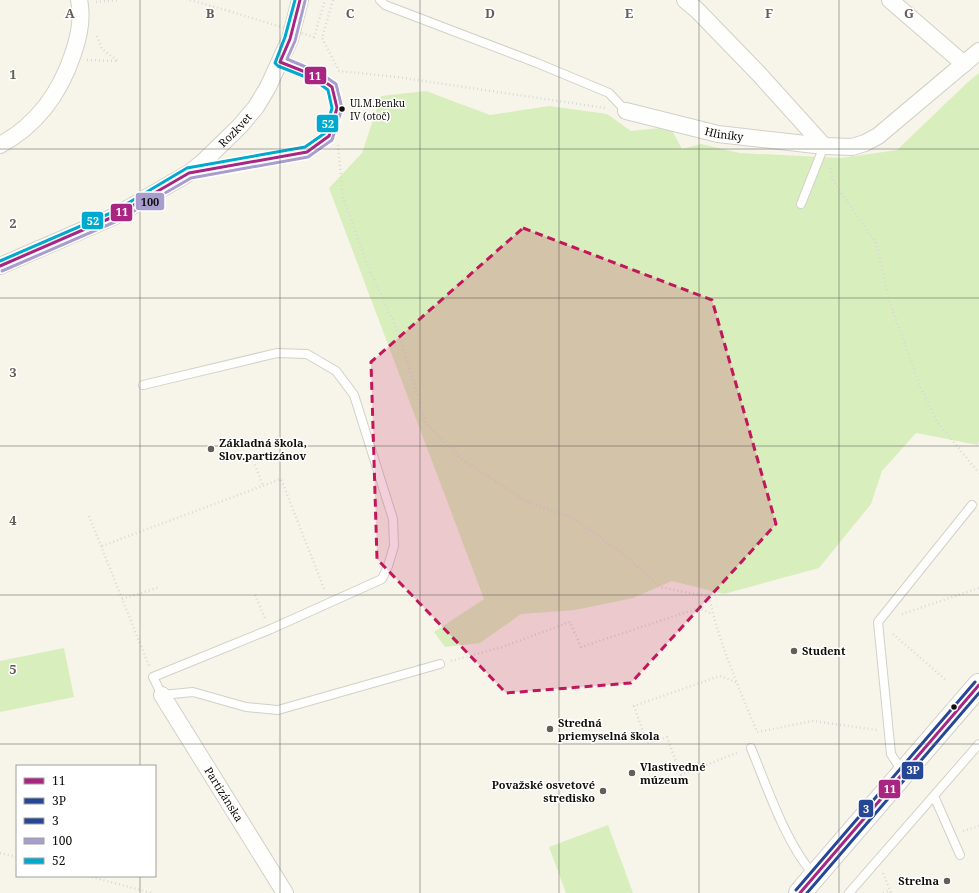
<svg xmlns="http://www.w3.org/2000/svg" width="979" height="893" viewBox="0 0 979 893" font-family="'Noto Serif',serif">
<rect width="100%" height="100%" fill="#f7f5ea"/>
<!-- green -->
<path fill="#d8eebc" d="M979 73V441L978 445 916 433 882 471 871 504 819 568 724 594 672 581 633 598 575 610 521 614 480 643 445 647 434 632 484 599 329 188 362 153 381 96 426 91 490 115 549 106 607 114 631 131 670 127 682 149 701 144 740 153 841 158 897 150 968 82Z
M64 648 74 697 0 712V661Z
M608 825 633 893H566L549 847Z"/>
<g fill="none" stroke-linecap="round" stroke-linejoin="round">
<defs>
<path id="service" d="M380 0 385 5 537 63 609 93 626 111
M196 172 307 152 329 136 337 108 332 87 318 77 280 62
M801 204 824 146
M143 385 277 353 307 354 336 371 354 395 393 519 394 546 388 566 382 579 271 629 153 677 162 695 193 692 246 707 278 710 440 664
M751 748C767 787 786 844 814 875
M902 771 891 754 878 622 972 505
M934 796 960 855
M849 893 979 744"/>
<g id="minor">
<path d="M685 0 697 10 759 74 824 146"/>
<path d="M890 0 964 64"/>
<path id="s1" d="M626 111 718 134 824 146 852 147 865 143 878 136 979 51"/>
<path d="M0 145C37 125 60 93 73 54 79 37 83 18 79 0"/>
<path id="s2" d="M0 266 115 216 189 173 203 162 240 126 256 107 268 87 290 39 300 0"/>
<path id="s3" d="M162 695 285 893"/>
</g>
<path id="secondary" d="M800 893 979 685"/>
</defs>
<!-- service casing -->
<use href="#service" stroke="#d2d0c8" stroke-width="10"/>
<!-- minor casing -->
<use href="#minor" stroke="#d2d0c8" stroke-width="18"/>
<!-- secondary casing -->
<use href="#secondary" stroke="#d2d0c8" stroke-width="24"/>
<!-- path -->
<path stroke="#dad9d6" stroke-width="2.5" stroke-dasharray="1 3" stroke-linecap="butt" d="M190 0 229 11
M333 0 322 38 339 71 397 77 605 108
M96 2 119 0
M87 60 118 61 102 49 97 36
M338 145 343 197 367 264 399 334 426 424 464 461 526 501 573 518 623 554 660 587 709 597C719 643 739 688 757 732L813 721 877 730
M830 168 833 181 876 243 890 303 920 386 938 423 979 473
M252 457 263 486
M89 516 149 666
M102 546 281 479 325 591
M255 595 265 618
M122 599 160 587
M902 614 979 588
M893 634 947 681
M451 661 502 647 570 622 581 647 699 608 712 614
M736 682 720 676 634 706 647 743 667 737 681 775 739 752
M963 831 979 826
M0 853 17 857
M883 873 891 893
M88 876 152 893
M883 893 890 890"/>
<!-- service -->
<use href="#service" stroke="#fefefc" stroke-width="8"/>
<!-- minor -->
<use href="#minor" stroke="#fefefc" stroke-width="16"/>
<!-- secondary -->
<use href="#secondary" stroke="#fefefc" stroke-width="22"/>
<!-- path-bridge -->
<path stroke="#dad9d6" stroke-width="2.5" stroke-dasharray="1 3" stroke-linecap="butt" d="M229 11 314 37 325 0"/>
<defs>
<path id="bus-1" d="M0 266 115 216 189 173 307 152 329 136 337 108 332 87 318 77 280 62 290 39 300 0
M800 893 979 685"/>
<path id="bus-2" d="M807 893 979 693"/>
<path id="bus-3" d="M796 890 975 682"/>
<path id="bus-4" d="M2 271 117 221 191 178 308 157 332 140 342 108 336 84 320 73 287 59 295 41 305 1"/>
<path id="bus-5" d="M0 261 113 212 187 168 305 147 325 133 332 108 328 90 316 81 278 66 275 63 285 37 295 0"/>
</defs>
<!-- bus-1 casing -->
<use href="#bus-1" stroke="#fff" stroke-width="6"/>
<!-- bus-2 casing -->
<use href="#bus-2" stroke="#fff" stroke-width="6"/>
<!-- bus-3 casing -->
<use href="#bus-3" stroke="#fff" stroke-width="6"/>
<!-- bus-4 casing -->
<use href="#bus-4" stroke="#fff" stroke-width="6"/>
<!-- bus-5 casing -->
<use href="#bus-5" stroke="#fff" stroke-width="6"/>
<!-- bus-1 -->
<use href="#bus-1" stroke="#a82682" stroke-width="3"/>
<!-- bus-2 -->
<use href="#bus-2" stroke="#264796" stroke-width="3"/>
<!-- bus-3 -->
<use href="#bus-3" stroke="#264796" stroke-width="3"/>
<!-- bus-4 -->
<use href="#bus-4" stroke="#a79ecd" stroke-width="3"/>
<!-- bus-5 -->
<use href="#bus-5" stroke="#00a9ce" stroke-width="3"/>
</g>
<!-- marked area -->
<path fill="#c2185b" fill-opacity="0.2" stroke="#c2185b" stroke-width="3" stroke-dasharray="8 5" stroke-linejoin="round" d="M523 228 712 300 776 524 631 683 506 693 377 559 371 362Z"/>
<!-- grid -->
<path fill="none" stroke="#615f57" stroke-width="1" stroke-opacity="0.55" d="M140 0V766M280 0V893M420 0V893M559 0V893M699 0V893M839 0V893M0 149H979M0 298H979M0 446H979M0 595H979M0 744H979M140 876V893"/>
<!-- markers -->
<g fill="#100e08" stroke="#fff" stroke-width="1.5">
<circle cx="342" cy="109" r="3.5"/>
<circle cx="954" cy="707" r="3.5"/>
</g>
<g fill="#615f57" stroke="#fff" stroke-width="1.5">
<circle cx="211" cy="449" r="4"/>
<circle cx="794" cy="651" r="4"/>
<circle cx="550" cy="729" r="4"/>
<circle cx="632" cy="773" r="4"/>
<circle cx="603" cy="791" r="4"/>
<circle cx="947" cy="881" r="4"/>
</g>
<g text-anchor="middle" stroke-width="3" stroke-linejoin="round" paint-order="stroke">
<!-- bus labels -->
<g font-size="10" fill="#100e08" stroke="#fff" text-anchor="start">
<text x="350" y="107">Ul.M.Benku<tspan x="350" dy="13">IV (otoč)</tspan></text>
</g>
<!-- street labels -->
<g font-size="11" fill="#100e08" stroke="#fff">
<text dy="4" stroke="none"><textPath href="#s2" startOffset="274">Rozkvet</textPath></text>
<text dy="4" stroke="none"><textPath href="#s1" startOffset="101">Hliníky</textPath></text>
<text dy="4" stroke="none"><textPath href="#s3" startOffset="117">Partizánska</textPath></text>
</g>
<!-- poi labels -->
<g font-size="11" font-weight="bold" fill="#100e08" stroke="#fff" text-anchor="start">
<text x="219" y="447">Základná škola,<tspan x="219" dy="13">Slov.partizánov</tspan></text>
<text x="802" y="655">Student</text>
<text x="558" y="727">Stredná<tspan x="558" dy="13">priemyselná škola</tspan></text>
<text x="640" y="771">Vlastivedné<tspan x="640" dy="13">múzeum</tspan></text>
<text x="595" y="789" text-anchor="end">Považské osvetové<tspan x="595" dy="13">stredisko</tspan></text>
<text x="939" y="885" text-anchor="end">Strelna</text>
</g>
</g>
<g font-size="13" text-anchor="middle" font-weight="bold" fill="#615f57" stroke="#fff" stroke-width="3" stroke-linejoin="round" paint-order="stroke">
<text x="70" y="18">A</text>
<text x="210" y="18">B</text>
<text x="350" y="18">C</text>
<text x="490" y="18">D</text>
<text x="629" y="18">E</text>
<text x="769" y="18">F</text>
<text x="909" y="18">G</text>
<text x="13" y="79">1</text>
<text x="13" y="228">2</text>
<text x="13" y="377">3</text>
<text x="13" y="525">4</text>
<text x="13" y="674">5</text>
</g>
<g stroke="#fff" stroke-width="1.5">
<rect x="304" y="66" width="23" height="19" rx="4" fill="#a82682"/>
<rect x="316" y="114" width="23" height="19" rx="4" fill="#00a9ce"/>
<rect x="135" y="192" width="30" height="19" rx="4" fill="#a79ecd"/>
<rect x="110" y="203" width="23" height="19" rx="4" fill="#a82682"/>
<rect x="81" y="211" width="23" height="19" rx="4" fill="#00a9ce"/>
<rect x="901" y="761" width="23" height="19" rx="4" fill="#264796"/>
<rect x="878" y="779" width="23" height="20" rx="4" fill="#a82682"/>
<rect x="858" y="799" width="16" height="19" rx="4" fill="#264796"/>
</g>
<g font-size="11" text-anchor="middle" font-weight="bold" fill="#fff">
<text x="315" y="80">11</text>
<text x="328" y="128">52</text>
<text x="122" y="216">11</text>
<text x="93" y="225">52</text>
<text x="913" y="774">3P</text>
<text x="890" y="793">11</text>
<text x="866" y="813">3</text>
</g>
<g font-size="11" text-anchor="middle" font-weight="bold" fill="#111">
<text x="150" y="206">100</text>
</g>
<!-- legend -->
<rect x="16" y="765" width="140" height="112" fill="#ffffff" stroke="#9f9f9c"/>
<rect x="24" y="778" width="20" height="6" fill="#a82682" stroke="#9f9f9c"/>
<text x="52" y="785" font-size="12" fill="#100e08">11</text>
<rect x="24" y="798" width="20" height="6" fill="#264796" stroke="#9f9f9c"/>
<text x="52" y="805" font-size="12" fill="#100e08">3P</text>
<rect x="24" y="818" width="20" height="6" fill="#264796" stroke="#9f9f9c"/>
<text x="52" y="825" font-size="12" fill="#100e08">3</text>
<rect x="24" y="838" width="20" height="6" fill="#a79ecd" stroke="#9f9f9c"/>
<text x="52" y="845" font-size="12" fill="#100e08">100</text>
<rect x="24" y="858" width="20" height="6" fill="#00a9ce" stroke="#9f9f9c"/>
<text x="52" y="865" font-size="12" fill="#100e08">52</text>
</svg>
